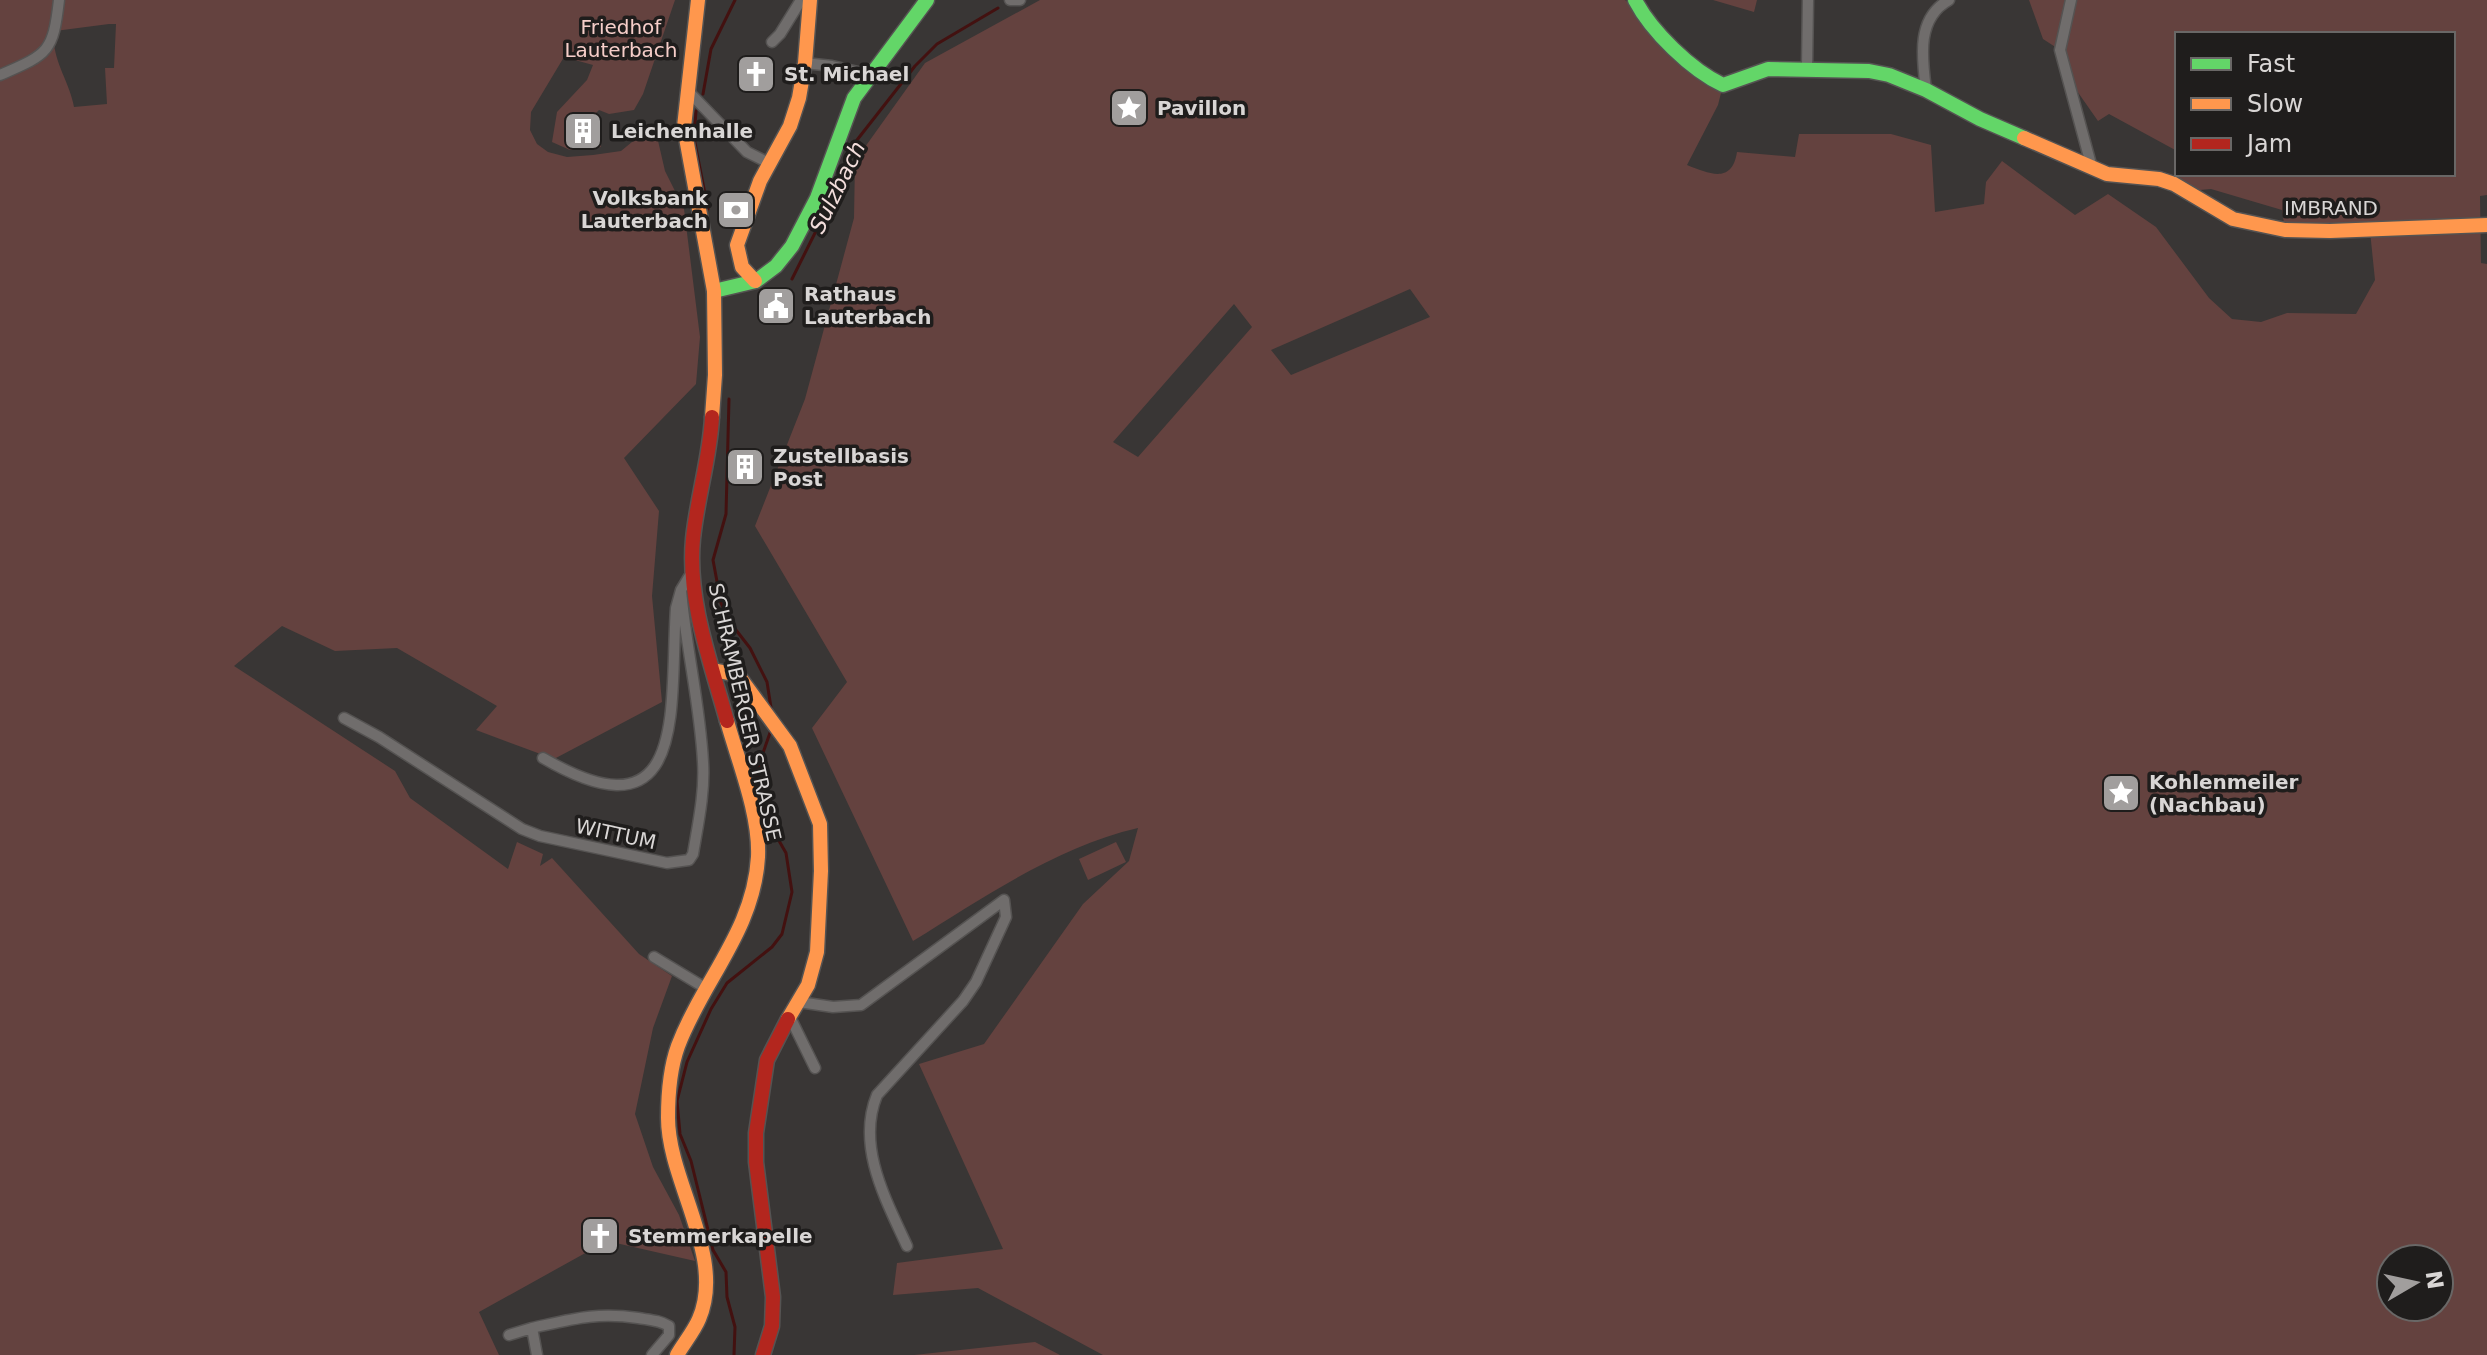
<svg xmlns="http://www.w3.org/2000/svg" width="2487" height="1355" viewBox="0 0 2487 1355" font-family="'DejaVu Sans',sans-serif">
<rect width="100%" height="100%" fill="#393635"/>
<!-- green -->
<path fill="#64423f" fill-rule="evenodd" d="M0 0H675L643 94 634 110 609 114 599 110 591 118 601 147 570 150 552 142 557 112 587 80 593 65 564 57 531 112 530 130 537 144 548 152 567 157 593 155 621 151 632 142 656 132 665 171 684 209 700 337 696 384 624 458 659 511 652 596 662 702 554 759 476 730 497 706 397 648 335 651 282 626 234 666 395 771 410 798 508 869 517 842 543 854 540 866 552 858 639 954 672 976 653 1028 635 1114 653 1167 679 1215 695 1261 607 1241 479 1312 499 1355H0ZM109 24H116L114 68H105L107 104 74 107C70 82 49 55 55 31Z
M1040 0H1625L1723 85 1718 105 1687 165C1710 174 1732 184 1737 152L1795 157 1799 134H1891L1931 145 1935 212 1984 204 1986 182 2002 161 2075 215 2108 194 2156 227 2209 298 2232 319 2261 322 2287 313 2356 314 2375 280 2370 231 2285 230 2282 210 2211 189 2188 191 2174 184 2177 163V174H2453V34H2177V151L2109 114 2098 121 2077 91 2060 50 2043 39 2029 0H2487V195L2480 196 2481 263 2487 264V1355H1103L978 1288 893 1295 897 1263 1003 1249 919 1064 984 1044 1083 904 1129 861 1138 828C1056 847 983 898 913 941L812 728 847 682 755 526 805 399 854 218 855 161 925 63ZM1410 289 1430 317 1291 375 1271 350ZM1234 304 1252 327 1138 457 1113 442ZM2391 1259H2439V1307H2391Z
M1713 0H1757L1754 12Z
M1116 842 1126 862 1088 880 1079 859Z
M1035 1342 1060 1355H914Z"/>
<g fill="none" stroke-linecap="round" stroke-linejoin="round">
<!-- stream -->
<path stroke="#431110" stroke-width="3" d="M703 94 711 49 735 0
M696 111 694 138 708 209
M792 279 832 199 857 140 915 66 937 44 998 8
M729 399 726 514 713 560 721 603 729 621 750 648 767 682 772 714
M734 1355 735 1327 727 1297 726 1272 713 1250 691 1161 680 1134 677 1101 687 1062 711 1009 727 983 772 947 782 934 792 892 786 853 766 818 758 788 757 770 771 730"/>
<defs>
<path id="street" d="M1010 0H1020
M2071 0 2060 50 2092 168
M772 42 780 34 801 0
M805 63 832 66 871 75
M1807 68 1808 0
M0 75C48 54 53 53 59 0
M687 90 747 152 769 163
M1926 90C1922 58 1916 18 1949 0
M344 718 379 737 522 829 540 836 667 863 689 860 693 854C698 824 705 792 703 762 700 704 686 648 681 590
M543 758C690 844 669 706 676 608L681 590 692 572
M654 957 707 989
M799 1002 833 1007 861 1005 1004 900 1006 917 976 982 963 1001 877 1095C856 1146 886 1200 907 1246
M790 1017 815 1068
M509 1335 532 1328
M537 1355 532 1328C573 1319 596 1312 638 1318 650 1320 659 1320 669 1326V1335L652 1355"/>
<path id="fast" d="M1635 0C1651 31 1691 70 1723 85L1768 69 1869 71 1889 75 1926 90 1980 119 2024 138
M714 291 756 281 776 266 792 246 817 198 854 98 927 0"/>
<path id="slow" d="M698 0 684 127 714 291 715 375 712 417
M2024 138 2107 174 2159 179 2174 184 2233 219 2285 230 2330 231 2487 225
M755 281 742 267 737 245 760 181 790 126 799 98 805 63 810 0
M713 670 738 675 790 746 820 824 821 871 817 952 808 985 788 1019
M677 1355C684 1343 694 1331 699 1319 726 1257 668 1181 668 1118 668 1094 670 1068 678 1046 703 980 754 930 758 857 760 814 738 761 727 721"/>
<path id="jam" d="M712 417C710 458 697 498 693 539 687 600 711 663 727 721
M763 1355 772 1326 773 1297 756 1162V1133L767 1060 788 1019"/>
</defs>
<!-- street casing -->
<use href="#street" stroke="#555352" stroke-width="13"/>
<!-- fast casing -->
<use href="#fast" stroke="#555352" stroke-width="17"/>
<!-- slow casing -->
<use href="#slow" stroke="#555352" stroke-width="17"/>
<!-- jam casing -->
<use href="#jam" stroke="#555352" stroke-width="17"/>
<!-- street -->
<use href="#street" stroke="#706d6c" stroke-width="10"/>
<!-- fast -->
<use href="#fast" stroke="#63d668" stroke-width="14"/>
<!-- slow -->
<use href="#slow" stroke="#ff974d" stroke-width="14"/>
<!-- jam -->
<use href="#jam" stroke="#b3261e" stroke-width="14"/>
</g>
<!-- icons -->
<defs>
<symbol id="church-square" viewBox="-11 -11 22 22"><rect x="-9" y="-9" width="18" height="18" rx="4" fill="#a19e9d" stroke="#1f1d1c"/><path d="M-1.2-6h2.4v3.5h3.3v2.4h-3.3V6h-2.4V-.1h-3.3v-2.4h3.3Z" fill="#fff"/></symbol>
<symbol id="sight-square" viewBox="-11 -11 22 22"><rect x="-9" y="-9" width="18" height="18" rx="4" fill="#a19e9d" stroke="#1f1d1c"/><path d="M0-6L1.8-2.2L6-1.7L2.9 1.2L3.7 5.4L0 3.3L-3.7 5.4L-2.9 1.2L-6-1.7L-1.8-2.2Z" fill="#fff"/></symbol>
<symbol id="building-square" viewBox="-11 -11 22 22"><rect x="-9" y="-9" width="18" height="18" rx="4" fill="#a19e9d" stroke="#1f1d1c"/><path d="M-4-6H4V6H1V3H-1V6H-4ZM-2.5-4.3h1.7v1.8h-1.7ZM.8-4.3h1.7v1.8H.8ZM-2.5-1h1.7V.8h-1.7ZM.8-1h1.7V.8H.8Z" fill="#fff"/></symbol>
<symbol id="bank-square" viewBox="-11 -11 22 22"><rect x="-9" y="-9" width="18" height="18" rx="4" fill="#a19e9d" stroke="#1f1d1c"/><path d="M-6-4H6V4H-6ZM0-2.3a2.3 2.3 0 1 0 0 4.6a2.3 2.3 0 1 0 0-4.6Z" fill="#fff"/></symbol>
<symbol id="civic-square" viewBox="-11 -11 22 22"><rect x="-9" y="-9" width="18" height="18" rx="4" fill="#a19e9d" stroke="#1f1d1c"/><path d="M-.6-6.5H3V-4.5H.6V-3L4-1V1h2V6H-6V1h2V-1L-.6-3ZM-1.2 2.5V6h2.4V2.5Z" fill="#fff"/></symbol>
</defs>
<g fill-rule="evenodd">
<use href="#church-square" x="734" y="52" width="44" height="44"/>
<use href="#sight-square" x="1107" y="86" width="44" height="44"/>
<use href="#building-square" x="561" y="109" width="44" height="44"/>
<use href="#bank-square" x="714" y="188" width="44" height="44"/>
<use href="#civic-square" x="754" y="284" width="44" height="44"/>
<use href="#building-square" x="723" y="445" width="44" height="44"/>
<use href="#sight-square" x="2099" y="771" width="44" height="44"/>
<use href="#church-square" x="578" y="1214" width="44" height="44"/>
</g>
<g text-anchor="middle" stroke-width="7" stroke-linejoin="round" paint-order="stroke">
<!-- park labels -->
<g font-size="20" fill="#f6cec9" stroke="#1f1d1c">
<text x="621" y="34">Friedhof<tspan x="621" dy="23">Lauterbach</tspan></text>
</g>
<!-- poi labels -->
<g font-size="20" font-weight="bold" fill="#d9d6d5" stroke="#1f1d1c" text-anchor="start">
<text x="784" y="81">St. Michael</text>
<text x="1157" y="115">Pavillon</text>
<text x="611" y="138">Leichenhalle</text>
<text x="708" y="205" text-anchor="end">Volksbank<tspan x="708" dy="23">Lauterbach</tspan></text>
<text x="804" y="301">Rathaus<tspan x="804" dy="23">Lauterbach</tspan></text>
<text x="773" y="463">Zustellbasis<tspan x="773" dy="23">Post</tspan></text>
<text x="2149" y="789">Kohlenmeiler<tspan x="2149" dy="23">(Nachbau)</tspan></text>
<text x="628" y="1243">Stemmerkapelle</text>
</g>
<!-- street labels -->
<g font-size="20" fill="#d9d6d5" stroke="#1f1d1c">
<text x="2331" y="215">IMBRAND</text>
<text transform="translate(745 712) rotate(77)" y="7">SCHRAMBERGER STRASSE</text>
<text transform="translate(616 834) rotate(12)" y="7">WITTUM</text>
</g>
<!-- water labels -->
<g font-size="22" font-style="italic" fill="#f3dedc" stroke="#1f1d1c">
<text transform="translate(837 187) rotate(-64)" y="8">Sulzbach</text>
</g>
</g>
<!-- legend -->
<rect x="2175" y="32" width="280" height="144" fill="#1f1d1c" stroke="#696766" stroke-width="2"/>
<rect x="2191" y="58" width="40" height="12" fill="#63d668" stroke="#696766" stroke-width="2"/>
<text x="2247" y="72" font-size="24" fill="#d9d6d5">Fast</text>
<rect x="2191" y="98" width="40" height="12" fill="#ff974d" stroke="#696766" stroke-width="2"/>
<text x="2247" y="112" font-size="24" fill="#d9d6d5">Slow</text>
<rect x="2191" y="138" width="40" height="12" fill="#b3261e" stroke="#696766" stroke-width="2"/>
<text x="2247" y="152" font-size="24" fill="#d9d6d5">Jam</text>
<!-- north arrow -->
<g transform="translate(2415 1283) rotate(81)"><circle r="38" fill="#1f1d1c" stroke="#696766" stroke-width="2"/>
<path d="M0-6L14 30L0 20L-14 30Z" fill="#a19e9d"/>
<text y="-12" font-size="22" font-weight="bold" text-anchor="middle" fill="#d9d6d5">N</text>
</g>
</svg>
